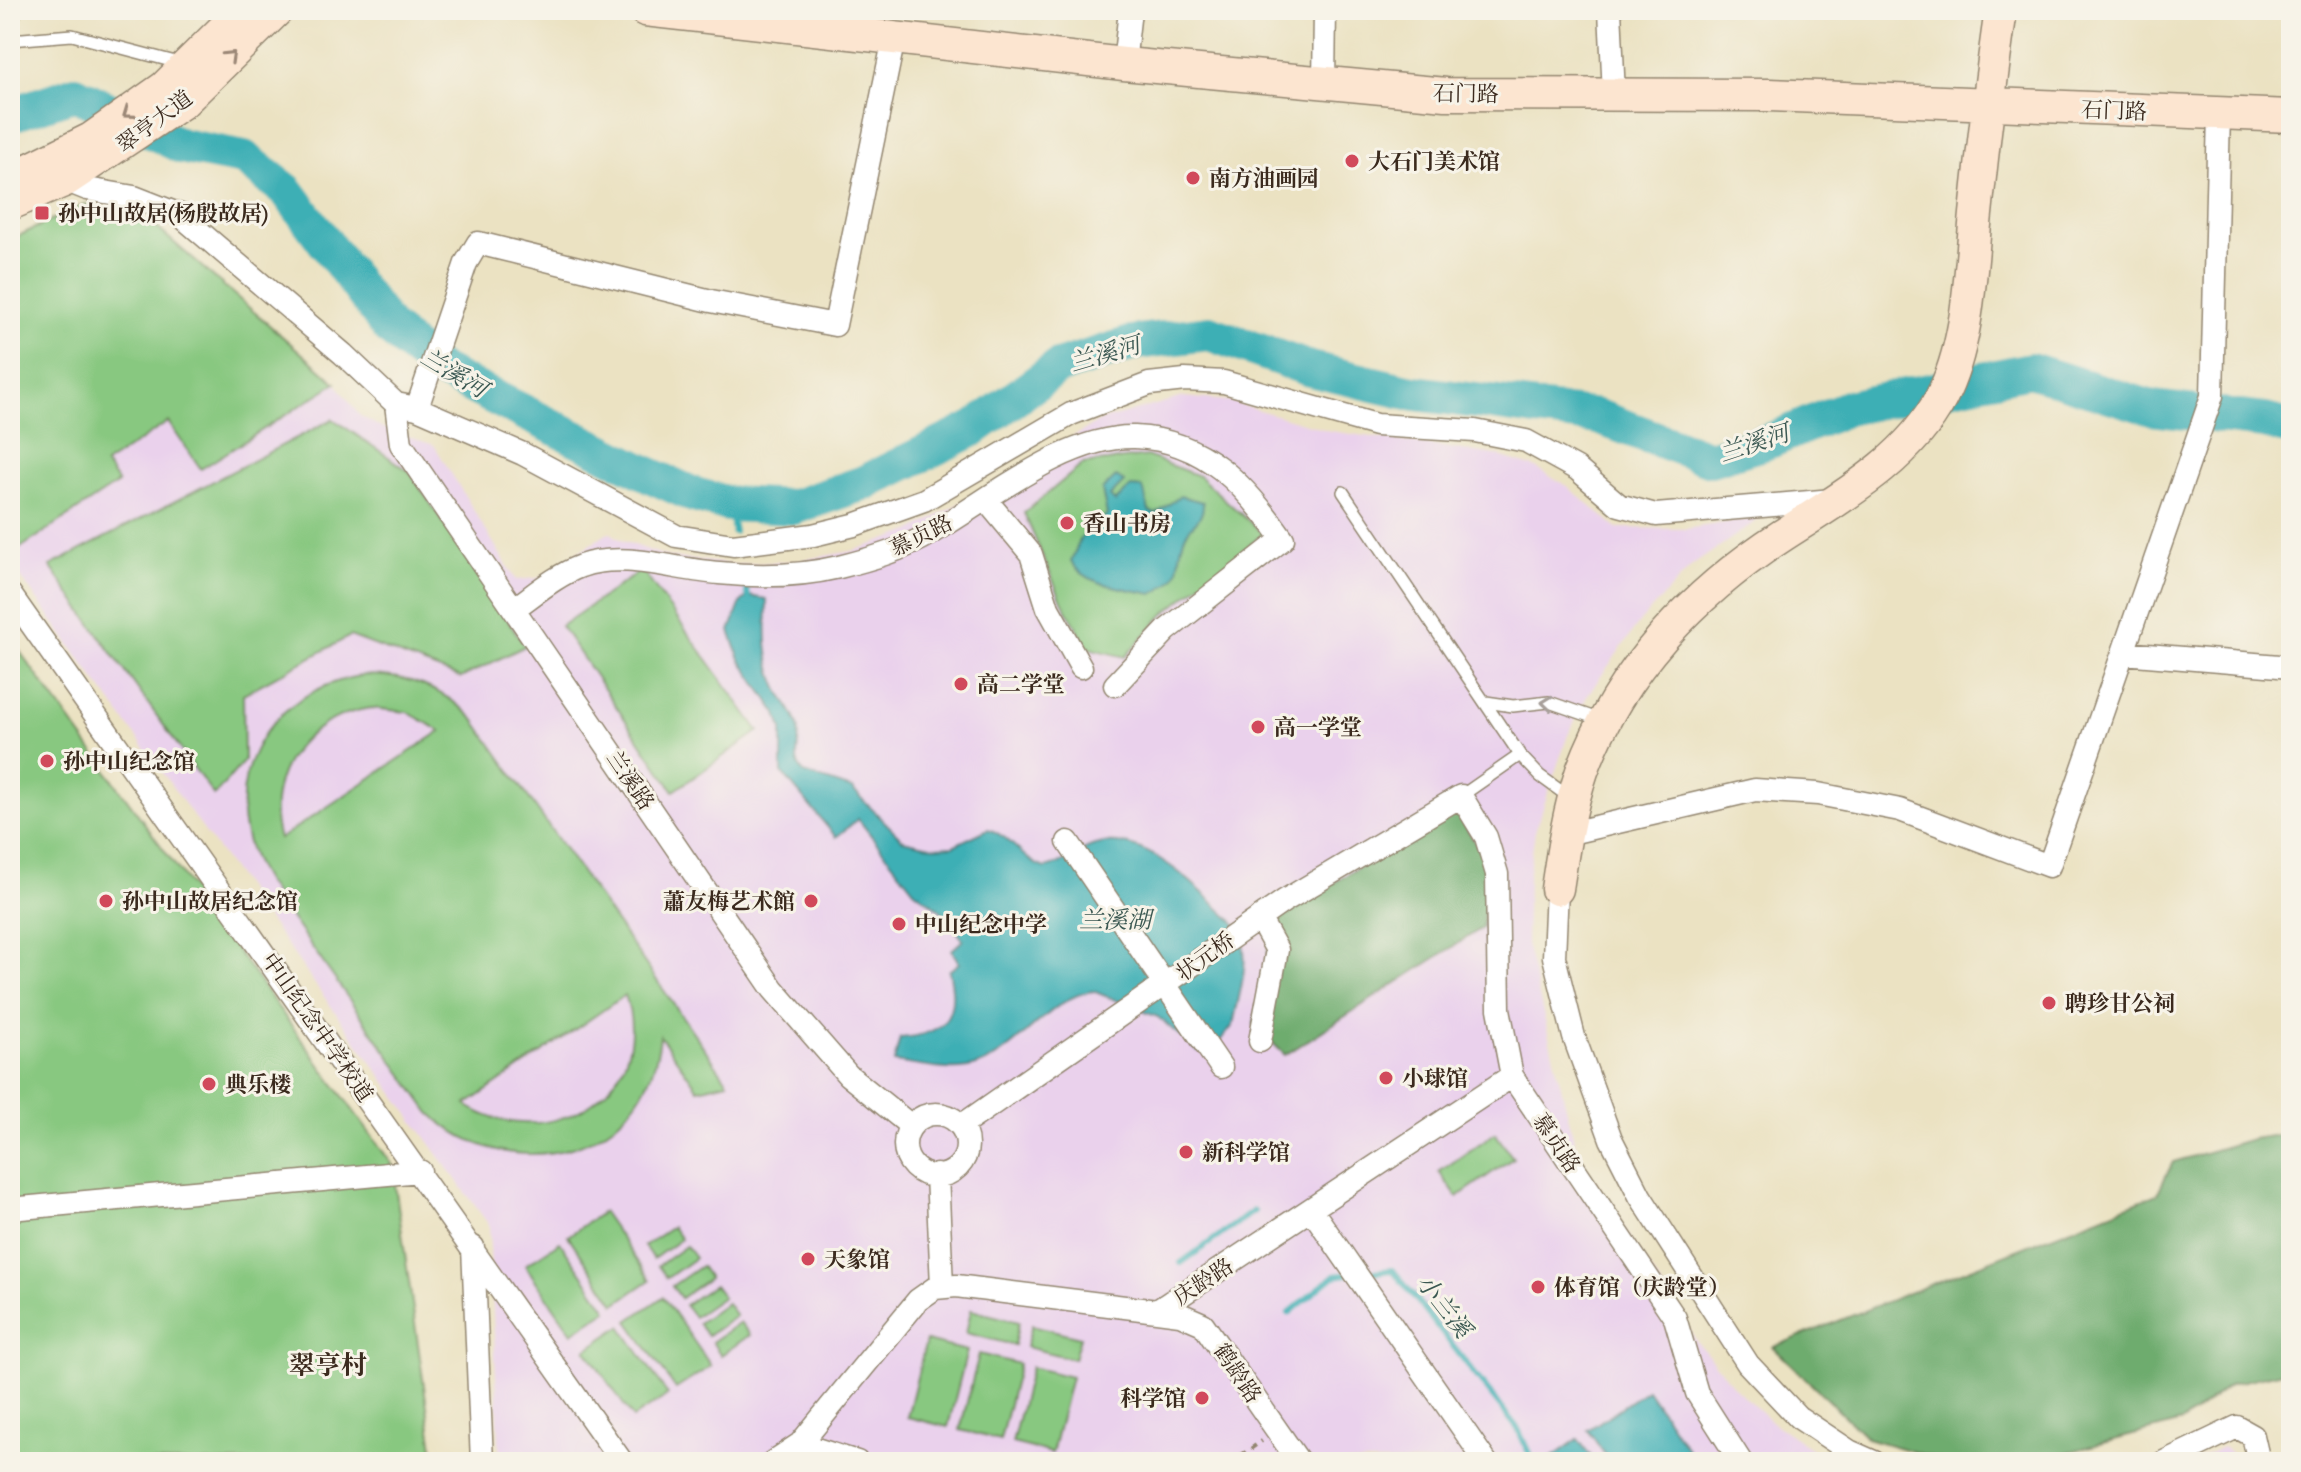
<svg xmlns="http://www.w3.org/2000/svg" width="2301" height="1472" viewBox="0 0 2301 1472" font-family="'IM FELL French Canon','Noto Serif SC',serif">
<rect width="100%" height="100%" fill="#f7f3e8"/>
<filter id="ink" filterUnits="userSpaceOnUse"><feTurbulence type="fractalNoise" baseFrequency=".0125" numOctaves="2"/><feDisplacementMap in="SourceGraphic" scale="16" xChannelSelector="R" yChannelSelector="G"/><feConvolveMatrix kernelMatrix="1 2 1 2 8 2 1 2 1" color-interpolation-filters="sRGB"/></filter>
<filter id="wash" filterUnits="userSpaceOnUse"><feTurbulence type="fractalNoise" baseFrequency=".006" numOctaves="4" result="noise"/><feDisplacementMap in="SourceGraphic" scale="32" xChannelSelector="R" yChannelSelector="G"/><feGaussianBlur stdDeviation="1.8" result="paint"/><feColorMatrix in="noise" values="0 0 0 0 0 0 0 0 0 0 0 0 0 0 0 0 0 1.4 0 .05"/><feComposite in="paint" operator="in"/></filter>
<g filter="url(#wash)">
<rect width="100%" height="100%" fill="#ebe2c2"/>
<!-- built -->
<path fill="#ead1ec" d="M336 383 359 415 380 427 434 445 516 580 539 578 609 532 623 541 668 557 736 565 796 561 853 551 914 530 1100 421 1183 397 1228 401 1330 431 1496 455 1534 467 1567 486 1616 528 1686 529 1762 517 1693 565 1641 620 1587 696 1567 737 1535 831 1528 877 1526 943 1578 1156 1697 1342 1735 1388 1773 1423 1831 1462H500L489 1225 10 562V555L118 483 105 464 169 421 201 469Z
M2222 1447 2245 1462H2190Z"/>
<!-- green -->
<path fill="#88c880" stroke="#62794f" stroke-width="2" fill-rule="evenodd" d="M85 204 156 227 336 383 201 469 168 422 105 464 118 483 10 555V240Z
M333 419 409 471 525 646 461 678 350 636 243 694 244 761 214 796 50 566Z
M1147 456 1199 476 1263 534 1164 614 1125 657 1088 648 1063 603 1024 513 1083 464Z
M642 570 759 731 674 791 561 626Z
M10 638 392 1164 435 1462H10Z
M365 675C408 675 442 688 473 718L728 1082 698 1089 660 1036C648 1155 511 1190 430 1113L265 881C210 790 261 691 365 675ZM372 708 407 712 441 731 279 839C260 773 307 716 372 708ZM625 995C658 1091 547 1157 466 1105Z
M1495 1133 1513 1158 1457 1197 1439 1172Z
M603 1212 650 1280 615 1304 568 1236Z
M672 1227 681 1239 653 1259 644 1246Z
M560 1242 607 1310 572 1333 525 1265Z
M686 1246 695 1258 667 1278 658 1266Z
M701 1266 709 1278 681 1298 672 1286Z
M714 1285 723 1297 694 1317 685 1305Z
M663 1297 711 1366 676 1389 628 1321Z
M727 1303 736 1316 707 1336 698 1323Z
M971 1310 1019 1322 1014 1345 966 1333Z
M740 1322 750 1335 721 1355 712 1342Z
M1032 1325 1080 1337 1074 1359 1026 1347Z
M621 1326 668 1395 633 1418 586 1350Z
M926 1341 967 1351 948 1427 907 1417Z
M979 1354 1019 1364 1000 1440 960 1430Z
M1031 1367 1071 1377 1052 1453 1012 1443Z"/>
<!-- forest -->
<path fill="#6eac6e" stroke="#546b46" stroke-width="2" d="M1454 808 1490 866 1482 928 1285 1055 1254 1025 1274 920Z
M2291 1133V1370L2231 1384 2182 1422 2031 1462H1949L1867 1438 1773 1347 2157 1194 2173 1162 2252 1139Z"/>
<!-- water -->
<path fill="#3eafb5" stroke="#3c6c6a" stroke-width="2" d="M1116 477 1124 482 1110 496 1115 502 1131 487 1143 488 1149 511 1156 514 1180 496 1203 502C1205 522 1187 524 1183 541 1175 569 1187 575 1153 594 1127 588 1086 587 1071 561L1081 538 1107 515 1102 490Z
M748 596 767 599C766 630 765 658 777 686 783 700 794 712 798 725 802 743 790 759 804 773L852 789 903 840 935 847 953 846 988 829C1012 836 1022 861 1045 868 1064 865 1077 850 1095 845 1148 830 1201 893 1236 924 1254 955 1239 992 1233 1025 1225 1037 1213 1050 1198 1051L1158 1017 1093 991C1048 996 1015 1060 968 1068 945 1072 917 1065 894 1062L900 1038C944 1035 960 1016 949 971L959 963 952 950 963 940 945 914 914 890 858 819 836 837 782 773V729L777 714 740 659 730 631 741 602Z
M1647 1390 1696 1462H1610L1588 1430Z
M1578 1439 1595 1462H1546Z"/>
<g fill="none" stroke-linecap="round" stroke-linejoin="round">
<!-- stream -->
<path stroke="#3eafb5" stroke-width="6" d="M729 504 734 532
M747 591 748 596
M1181 1263 1254 1211
M1363 1273 1393 1270 1518 1429 1533 1462
M1289 1313 1334 1276 1348 1274"/>
<!-- river -->
<path stroke="#3eafb5" stroke-width="36" d="M10 115 75 93 181 146 244 158 287 191 389 328 439 370 650 475 694 495 729 504 794 507 864 483 973 429 1058 367 1137 342 1209 333 1310 369 1408 392 1598 417 1710 459 1772 440 1847 408 2030 370 2152 408 2265 421 2291 428"/>
</g>
</g>
<g filter="url(#ink)">
<g fill="none" stroke-linecap="round" stroke-linejoin="round">
<defs>
<path id="lane" d="M10 24 17 10
M10 40 72 35 183 64
M1343 492 1520 755 1540 776 1569 797
M1486 702 1513 706 1549 702 1601 720
M1461 796 1520 755"/>
<path id="street" d="M1610 10 1614 95
M1124 64 1130 10
M1324 84 1325 10
M57 177 87 189 134 197 180 215 343 354 396 404 417 408 523 454 676 536 733 545 813 535 854 525 924 500 1071 414 1149 384 1185 380 1224 382 1376 425 1475 431 1526 441 1577 469 1619 505 1656 515 1833 500
M396 404 401 444 773 989 848 1075 911 1126
M417 408 466 263 478 243 711 301 835 325 894 38
M986 500 1031 554 1048 608 1081 667
M10 594 622 1462
M515 608C536 593 557 575 581 566 624 551 675 570 719 573 758 577 801 576 839 567 871 559 902 550 930 534 989 500 1066 435 1135 437 1205 440 1246 486 1283 539L1167 630 1115 685
M2123 653 2291 667
M1566 834 1755 790 1818 794 1900 810 2049 866 2212 396 2219 114
M1068 842 1221 1067
M1557 889 1554 957 1574 1037 1611 1139 1640 1196 1748 1364 1798 1417 1849 1451 1874 1462
M1259 918 1277 950 1260 1041
M905 1145a31 31 0 1 1 62 0a31 31 0 1 1-62 0Z
M961 1126 1284 901 1461 796 1486 837 1497 874 1499 1009 1512 1076 1675 1318 1697 1393 1741 1462
M937 1175 942 1286
M10 1209 420 1171
M1311 1209 1512 1076
M473 1247 482 1462
M1157 1311 1180 1314 1203 1324 1299 1462
M800 1444 918 1300 935 1288 956 1286 1157 1311 1311 1209 1486 1462
M773 1462 800 1444 857 1462
M2164 1462 2237 1427 2253 1436 2259 1462"/>
<path id="secondary" d="M645 10 1124 64 1446 94 1769 95 2291 116
M10 179 91 139 165 87 243 10
M10 204 66 180 183 102 277 10
M1557 889C1563 849 1569 809 1582 771 1619 670 1695 592 1783 535 1840 498 1908 461 1941 398 1969 344 1970 274 1976 214 1983 146 1991 78 2001 10"/>
</defs>
<!-- lane casing -->
<use href="#lane" stroke="#938670" stroke-width="14"/>
<!-- street casing -->
<use href="#street" stroke="#938670" stroke-width="25"/>
<!-- secondary casing -->
<use href="#secondary" stroke="#938670" stroke-width="35"/>
<!-- path -->
<path stroke="#938670" stroke-width="4" stroke-dasharray="6 6" stroke-linecap="butt" d="M1231 1462 1262 1441"/>
<!-- lane -->
<use href="#lane" stroke="#fff" stroke-width="11"/>
<!-- street -->
<use href="#street" stroke="#fff" stroke-width="22"/>
<!-- secondary -->
<use href="#secondary" stroke="#fce5d0" stroke-width="32"/>
</g>
<!-- one-way arrows -->
<defs><path id="oneway-chevron" d="M-2-3.5L2.5 0L-2 3.5" fill="none" stroke-width="1.6" stroke-linecap="round" stroke-linejoin="round" transform="scale(2)"/></defs>
<g stroke="#9c8877">
<use href="#oneway-chevron" transform="translate(230 56) rotate(-44)"/>
<use href="#oneway-chevron" transform="translate(128 113) rotate(145)"/>
</g>
<use stroke="#a79f9a" href="#oneway-chevron" transform="translate(1547 703) rotate(-174)"/>
</g>
<!-- markers -->
<g fill="#d1495b" stroke="#f7f3e8" stroke-width="3">
<circle cx="1352" cy="161" r="8"/>
<circle cx="1193" cy="178" r="8"/>
<rect x="34" y="205" width="16" height="16" rx="4"/>
<circle cx="1067" cy="523" r="8"/>
<circle cx="961" cy="684" r="8"/>
<circle cx="1258" cy="727" r="8"/>
<circle cx="47" cy="761" r="8"/>
<circle cx="106" cy="901" r="8"/>
<circle cx="811" cy="901" r="8"/>
<circle cx="899" cy="924" r="8"/>
<circle cx="2049" cy="1003" r="8"/>
<circle cx="1386" cy="1078" r="8"/>
<circle cx="209" cy="1084" r="8"/>
<circle cx="1186" cy="1152" r="8"/>
<circle cx="808" cy="1259" r="8"/>
<circle cx="1538" cy="1287" r="8"/>
<circle cx="1202" cy="1398" r="8"/>
</g>
<g text-anchor="middle" stroke-width="6" stroke-linejoin="round" paint-order="stroke">
<!-- street labels -->
<g font-size="22" fill="#3b2a1e" stroke="#f7f3e8">
<text transform="translate(1466 93) rotate(1)" y="8">石门路</text>
<text transform="translate(2114 110) rotate(2)" y="8">石门路</text>
<text transform="translate(154 121) rotate(-37)" y="8">翠亨大道</text>
<text transform="translate(921 535) rotate(-26)" y="8">慕贞路</text>
<text transform="translate(631 780) rotate(56)" y="8">兰溪路</text>
<text transform="translate(1205 956) rotate(-36)" y="8">状元桥</text>
<text transform="translate(318 1027) rotate(55)" y="8">中山纪念中学校道</text>
<text transform="translate(1557 1143) rotate(56)" y="8">慕贞路</text>
<text transform="translate(1203 1281) rotate(-33)" y="8">庆龄路</text>
<text transform="translate(1238 1373) rotate(56)" y="8">鹤龄路</text>
</g>
<!-- poi labels -->
<g font-size="22" font-weight="bold" fill="#3b2a1e" stroke="#f7f3e8" text-anchor="start">
<text x="1368" y="169">大石门美术馆</text>
<text x="1209" y="186">南方油画园</text>
<text x="58" y="221">孙中山故居(杨殷故居)</text>
<text x="1083" y="531">香山书房</text>
<text x="977" y="692">高二学堂</text>
<text x="1274" y="735">高一学堂</text>
<text x="63" y="769">孙中山纪念馆</text>
<text x="122" y="909">孙中山故居纪念馆</text>
<text x="795" y="909" text-anchor="end">蕭友梅艺术館</text>
<text x="915" y="932">中山纪念中学</text>
<text x="2065" y="1011">聘珍甘公祠</text>
<text x="1402" y="1086">小球馆</text>
<text x="225" y="1092">典乐楼</text>
<text x="1202" y="1160">新科学馆</text>
<text x="824" y="1267">天象馆</text>
<text x="1554" y="1295">体育馆（庆龄堂）</text>
<text x="1186" y="1406" text-anchor="end">科学馆</text>
</g>
<!-- water labels -->
<g font-size="24" font-style="italic" fill="#3c5953" stroke="#f7f3e8">
<text transform="translate(1105 354) rotate(-16)" y="8">兰溪河</text>
<text transform="translate(454 373) rotate(31)" y="8">兰溪河</text>
<text transform="translate(1754 443) rotate(-18)" y="8">兰溪河</text>
<text x="1115" y="928">兰溪湖</text>
<text transform="translate(1444 1306) rotate(52)" y="8">小兰溪</text>
</g>
<!-- quarter labels -->
<g font-size="26" font-weight="bold" fill="#3b2a1e" stroke="#f7f3e8">
<text x="328" y="1374">翠亨村</text>
</g>
</g>
<!-- margin -->
<rect width="2301" height="1472" fill="none" stroke="#f7f3e8" stroke-width="40"/>
</svg>
